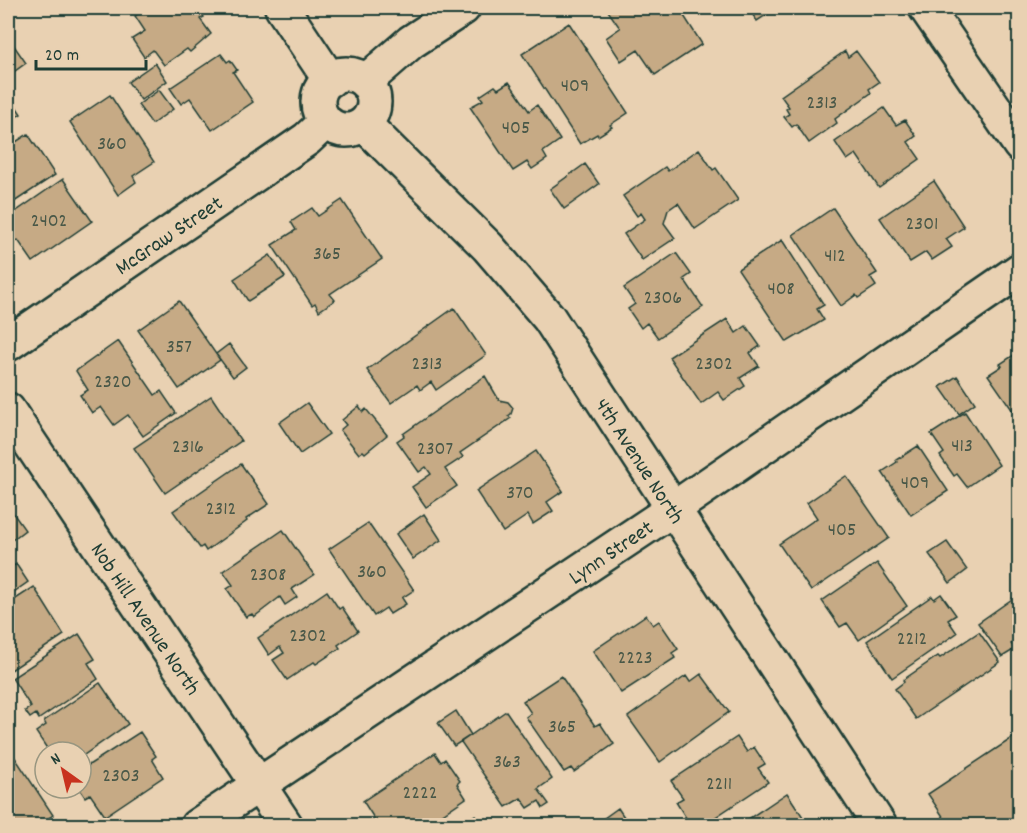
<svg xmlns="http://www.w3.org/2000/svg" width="1027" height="833" viewBox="0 0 1027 833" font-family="Dekko,sans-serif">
<rect width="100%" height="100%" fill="#e9d1b2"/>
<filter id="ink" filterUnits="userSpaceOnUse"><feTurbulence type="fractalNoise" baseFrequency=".0167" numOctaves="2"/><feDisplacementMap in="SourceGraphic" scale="12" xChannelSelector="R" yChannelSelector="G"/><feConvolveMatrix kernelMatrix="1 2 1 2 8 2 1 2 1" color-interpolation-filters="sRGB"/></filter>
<g filter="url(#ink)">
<!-- building -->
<path fill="#c6aa85" stroke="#1f3d34" stroke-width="1.5" d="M146 8H197L204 17 200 19 211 34 190 52 187 49 164 65 153 50 144 57 132 39 145 31 135 16Z
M606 8H679L702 44 655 75 638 50 621 61 606 38 620 28Z
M748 8H777L757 21Z
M569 23 628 113 610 125 612 127 598 136 597 134 580 144 522 54Z
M8 37 26 63 8 76Z
M845 51 848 57 856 51 879 82 869 89 871 93 835 119 837 123 809 143 796 124 792 127 784 117 789 114 786 109 789 107 781 96Z
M221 54 227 62 230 60 237 70 233 72 253 102 212 130 190 98 181 104 170 88Z
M155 63 167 81 141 100 128 82Z
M509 82 529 111 537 105 560 140 543 152 547 159 532 169 527 162 513 171 470 107 483 100 480 96 495 86 498 89Z
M159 90 173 109 152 124 138 105Z
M8 94 21 114 12 119 15 123 8 128Z
M110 95 154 162 133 176 136 182 118 195 70 122Z
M884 108 896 125 905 120 916 136 908 142 920 159 879 188 856 154 847 160 835 142Z
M28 134 55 175 8 206V147Z
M699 149 713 170 716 168 738 200 695 229 678 203 668 210 664 223 675 238 642 260 624 234 645 219 641 213 637 216 623 196 665 167 668 171Z
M585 164 599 184 564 209 550 189Z
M63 179 92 221 33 262 18 240 11 245 8 240V217Z
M934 181 964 227 946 239 952 247 932 260 926 252 910 262 880 218Z
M342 200 382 259 330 294 335 300 319 311 315 303 312 305 272 245 296 230 291 222 312 208 318 216Z
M833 208 877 273 870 277 876 286 858 298 856 295 841 306 793 235Z
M782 240 824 305 817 309 824 320 787 342 738 269Z
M676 253 691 274 684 279 703 307 658 338 647 323 641 328 628 309 635 304 624 288Z
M270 255 285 277 248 301 234 279Z
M179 301 220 360 179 389 138 330Z
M454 308 486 355 436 390 431 382 420 390 417 385 391 403 367 370Z
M727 319 736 333 746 326 760 346 750 353 759 366 740 378 745 386 724 400 718 392 701 404 669 357Z
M118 341 155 395 161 391 176 413 143 436 128 415 114 425 101 407 92 413 80 395 88 390 76 371Z
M229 344 246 367 233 377 216 354Z
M1020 351V406L1013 411 988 375 1002 366 1000 364Z
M485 376 499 400 508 402 513 408 511 414 508 416 511 418 460 453 463 457 445 469 457 486 426 507 412 487 431 474 426 467 419 472 397 441 404 436 403 434Z
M957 376 975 403 959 414 940 387Z
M211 396 241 441 165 493 134 448Z
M307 403 329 434 300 454 279 423Z
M359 406 363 412 366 409 387 435 365 453 363 451 359 454 340 430 346 425 342 420Z
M965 412 999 465 967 487 957 474 954 476 940 456 944 453 931 434Z
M918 446 948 491 911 515 882 472 897 462 896 460Z
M536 451 563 491 547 502 553 511 533 524 528 515 503 532 476 491Z
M241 464 269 504 246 519 247 521 206 551 203 546 200 548 173 511Z
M846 476 889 538 811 591 779 544 817 518 807 503Z
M8 506 25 530 8 543Z
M424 514 441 540 413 559 396 534Z
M368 523 414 590 402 598 406 604 390 614 386 608 374 616 329 549Z
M283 530 314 575 292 589 297 597 285 605 280 597 254 617 252 614 246 617 227 589 233 585 223 571Z
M947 542 967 570 950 583 929 554Z
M877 563 907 606 859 640 847 623 840 627 822 601Z
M16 564 28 582 8 596V570Z
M34 587 64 635 8 672V604Z
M327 591 339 609 342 607 358 631 338 645 340 648 316 664 314 662 287 680 273 660 284 653 280 647 269 655 258 638Z
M941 594 956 615 948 620 957 633 892 678 867 641 932 596 934 599Z
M1015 597 1020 604V638L1011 644 1015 649 1002 657 978 623Z
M646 615 653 625 659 621 678 649 672 653 675 658 621 693 593 651Z
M979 632 1000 662 916 719 895 689 904 682 903 680 938 656 940 658Z
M79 634 95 659 88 663 98 679 39 719 36 714 30 718 25 711 31 707 12 678Z
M701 674 729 712 660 762 628 717 686 676 690 682Z
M561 676 595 726 600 723 614 744 574 772 571 768 564 772 526 717 531 713 523 701Z
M100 683 128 724 81 757V752H65L59 743 48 750 36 732 46 725 44 721Z
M456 711 471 735 454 746 438 723Z
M506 711 552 779 538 789 549 804 543 808 539 801 528 808 521 798 506 807 461 742Z
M140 732 156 756 152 759 163 777 105 816 90 794 85 797 79 788H81V770Z
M1020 733V826H944L942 823 946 821 928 794Z
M737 737 747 752 754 747 765 764 758 768 768 782 702 826H691L676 802 683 798 671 781Z
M8 747 53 815 37 826H8Z
M435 753 441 762 445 759 460 781 457 784 466 798 425 826H379L363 801Z
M787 793 809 826H738Z
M618 808 630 826H593Z
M475 815 483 826H460Z"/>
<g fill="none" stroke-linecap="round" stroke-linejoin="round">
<defs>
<path id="minor" d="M282 8 330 80
M926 8 1020 145
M318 102a28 28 0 1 1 56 0a28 28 0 1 1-56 0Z
M365 82 411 42 463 8
M364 124 488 247 549 318 880 826
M8 344 307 139 325 122
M8 410 286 826
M197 826 673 509 1020 270"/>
</defs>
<!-- minor casing -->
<use href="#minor" stroke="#1f3d34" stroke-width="38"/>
<!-- minor -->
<use href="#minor" stroke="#e9d1b2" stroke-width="33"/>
</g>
</g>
<g text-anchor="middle" stroke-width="6" stroke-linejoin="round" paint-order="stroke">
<!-- number labels -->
<g font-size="20" fill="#495848">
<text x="575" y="91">409</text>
<text x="822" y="108">2313</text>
<text x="516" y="133">405</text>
<text x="112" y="149">360</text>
<text x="49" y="226">2402</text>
<text x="922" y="229">2301</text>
<text x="327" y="259">365</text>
<text x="835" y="261">412</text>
<text x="781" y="294">408</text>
<text x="663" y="303">2306</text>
<text x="179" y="352">357</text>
<text x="427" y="369">2313</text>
<text x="714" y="369">2302</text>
<text x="113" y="387">2320</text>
<text x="962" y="451">413</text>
<text x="188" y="452">2316</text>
<text x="435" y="454">2307</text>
<text x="915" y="488">409</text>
<text x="520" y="498">370</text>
<text x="221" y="514">2312</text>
<text x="842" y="535">405</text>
<text x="372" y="577">360</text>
<text x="268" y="580">2308</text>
<text x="308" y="641">2302</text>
<text x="912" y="644">2212</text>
<text x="635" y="663">2223</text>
<text x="562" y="732">365</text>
<text x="507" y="767">363</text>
<text x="121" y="781">2303</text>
<text x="719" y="789">2211</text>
<text x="420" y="798">2222</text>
</g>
<!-- street labels -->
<g font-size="22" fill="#1f3d34" stroke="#e9d1b2">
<text transform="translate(168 234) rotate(-34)" y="8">McGraw Street</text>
<text transform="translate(641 460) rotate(57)" y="8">4th Avenue North</text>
<text transform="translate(610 551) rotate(-34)" y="8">Lynn Street</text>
<text transform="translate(147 618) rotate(56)" y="8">Nob Hill Avenue North</text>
</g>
</g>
<!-- margin -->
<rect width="1027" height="833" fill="none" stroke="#e9d1b2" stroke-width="30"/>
<rect x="15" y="15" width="997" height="803" fill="none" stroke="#1f3d34" stroke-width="2" filter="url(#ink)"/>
<!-- north arrow -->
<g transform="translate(63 770) rotate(326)"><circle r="28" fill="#e9d1b2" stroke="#989680" stroke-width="1.5"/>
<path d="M0-4.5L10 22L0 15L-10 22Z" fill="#c8321e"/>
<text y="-9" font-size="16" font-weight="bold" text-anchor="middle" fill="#1f3d34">N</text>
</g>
<!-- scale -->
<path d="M36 60v9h110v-9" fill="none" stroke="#1f3d34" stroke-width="3"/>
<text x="45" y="60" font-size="18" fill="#1f3d34" stroke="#e9d1b2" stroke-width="4.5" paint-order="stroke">20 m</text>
</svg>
